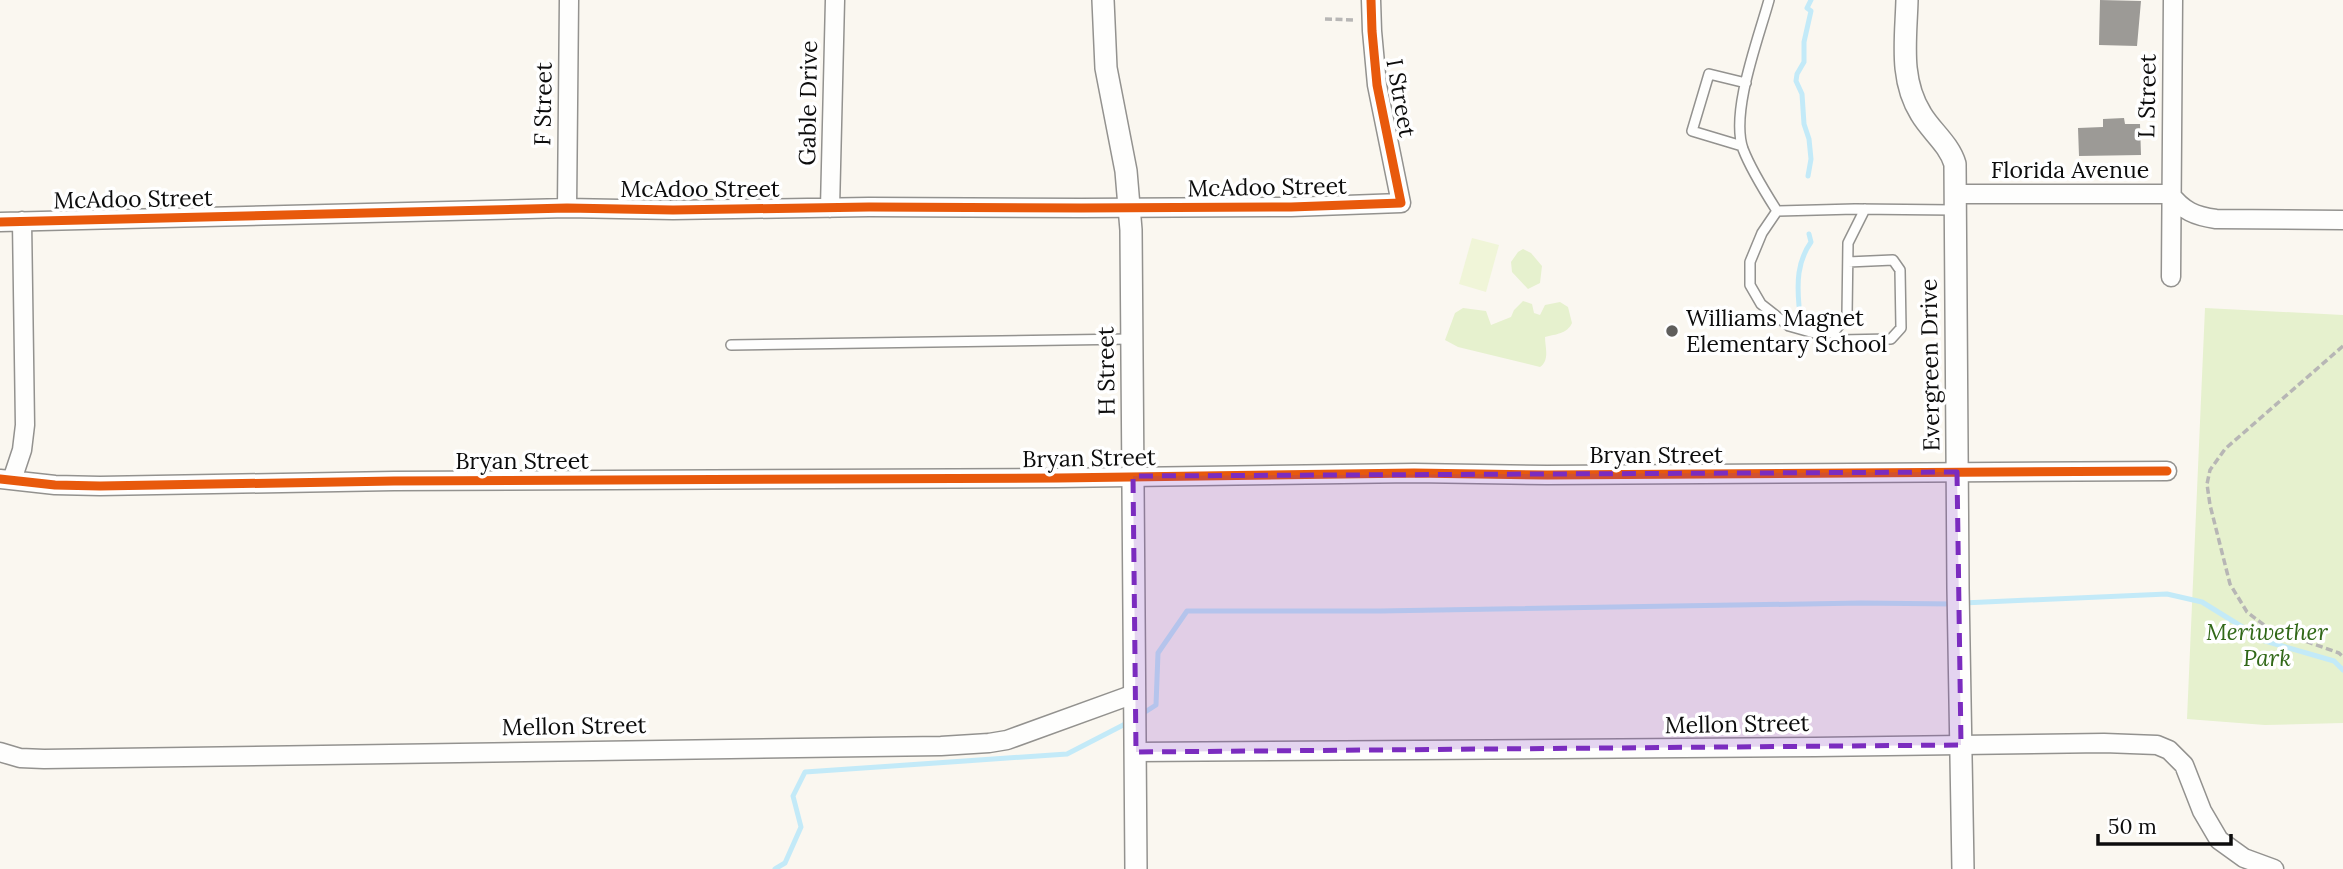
<svg xmlns="http://www.w3.org/2000/svg" width="2343" height="869" viewBox="0 0 2343 869" font-family="Lora,serif">
<rect width="100%" height="100%" fill="#faf7f0"/>
<!-- green -->
<path fill="#e6f1ce" d="M1523 249 1531 253 1542 266 1540 283 1528 289 1512 272 1511 262 1518 252Z
M1523 301 1532 304 1534 313 1540 315 1545 305 1560 302 1568 307 1572 323C1567 334 1556 334 1545 337 1545 347 1550 360 1540 367L1458 347 1445 340 1455 313 1463 308 1486 311 1491 325 1511 317 1514 310Z
M2205 308 2343 315V723L2265 725 2187 719Z"/>
<!-- pitch -->
<path fill="#f0f5d8" d="M1472 238 1499 245 1486 292 1459 284Z"/>
<g fill="none" stroke-linecap="round" stroke-linejoin="round">
<!-- stream -->
<path stroke="#c3eaf8" stroke-width="5" d="M1808 176 1811 159 1809 139 1804 124 1802 94 1796 81 1797 74 1804 62V42L1811 11 1807 8 1811 0
M1799 306C1797 283 1797 262 1811 242L1809 234
M1963 603 2167 594 2202 602 2265 641 2334 661 2343 670
M1142 714 1156 705 1158 653 1187 611H1380L1861 603 1953 604
M775 869 785 863 801 827 793 796 805 772 1067 754 1131 721"/>
</g>
<!-- building -->
<path fill="#9c9a96" d="M2100 0 2141 1 2137 46 2099 45Z
M2124 118 2125 124H2140L2141 155 2079 156 2078 128 2103 127V119Z"/>
<g fill="none" stroke-linecap="round" stroke-linejoin="round">
<defs>
<path id="service" d="M1769 0C1759 37 1730 112 1743 149 1751 170 1765 192 1777 211
M1742 146 1692 131 1709 74 1746 83
M1777 211 1762 233 1750 262V285L1761 304 1789 326 1814 333H1833L1847 316 1848 243 1865 209
M1777 211 1855 209 1954 210
M1833 333 1840 340 1891 339 1901 328 1900 270 1893 260 1848 262
M731 345 1131 339"/>
<path id="minor" d="M1956 194H2170C2183 211 2195 216 2216 219L2343 220
M567 208 569 0
M830 208 835 0
M0 222 567 208 673 210 869 207 1081 208 1291 207 1401 203 1377 85 1372 31 1371 0
M2171 277 2173 0
M0 479 55 485 100 486 394 481 1058 478 1414 473 1547 475 2167 471
M12 480 22 450 25 425 22 221
M0 752 20 758 44 759 941 746 989 743 1007 740 1134 694
M1136 752 1815 747 2104 743 2157 745 2169 750 2184 765 2202 811 2219 840 2244 858 2274 869"/>
<path id="tertiary" d="M1103 0 1106 68 1126 171 1131 230 1136 869
M1907 0C1906 39 1899 79 1921 114 1931 131 1949 144 1955 164L1958 588 1963 869"/>
</defs>
<!-- service casing -->
<use href="#service" stroke="#93928f" stroke-width="12"/>
<!-- minor casing -->
<use href="#minor" stroke="#93928f" stroke-width="21"/>
<!-- tertiary casing -->
<use href="#tertiary" stroke="#93928f" stroke-width="24"/>
<!-- path -->
<path stroke="#b7b6b5" stroke-width="3.5" stroke-dasharray="7 3.5" stroke-linecap="butt" d="M1325 19 1356 20
M2343 346 2225 449 2210 470 2207 484 2210 505 2230 584 2247 612 2268 628 2339 653 2343 657"/>
<!-- service -->
<use href="#service" stroke="#fefefd" stroke-width="9"/>
<!-- minor -->
<use href="#minor" stroke="#fefefd" stroke-width="18"/>
<!-- tertiary -->
<use href="#tertiary" stroke="#fefefd" stroke-width="21"/>
<defs>
<path id="cycleway" d="M0 222 567 208 673 210 869 207 1081 208 1291 207 1401 203 1377 85 1372 31 1371 0
M0 479 55 485 100 486 394 481 1058 478 1414 473 1547 475 2167 471"/>
</defs>
<!-- cycleway casing -->
<use href="#cycleway" stroke="#fff" stroke-width="13"/>
<!-- cycleway -->
<use href="#cycleway" stroke="#e8590c" stroke-width="9"/>
</g>
<!-- marked area -->
<path fill="#7b2cbf" fill-opacity="0.2" stroke="#7b2cbf" stroke-width="5" stroke-dasharray="14 9" stroke-linejoin="round" d="M1957 472 1961 745 1136 752 1133 476Z"/>
<!-- markers -->
<circle fill="#5f5e5c" stroke="#fff" stroke-width="2.5" cx="1672" cy="331" r="7"/>
<g text-anchor="middle" stroke-width="7" stroke-linejoin="round" paint-order="stroke">
<!-- street labels -->
<g font-size="23" fill="#0c0c0c" stroke="#fff">
<text transform="translate(2147 96) rotate(-89)" y="8">L Street</text>
<text transform="translate(1401 98) rotate(80)" y="8">I Street</text>
<text transform="translate(808 103) rotate(-89)" y="8">Gable Drive</text>
<text transform="translate(543 104) rotate(-89)" y="8">F Street</text>
<text x="2070" y="178">Florida Avenue</text>
<text transform="translate(1267 187) rotate(-1)" y="8">McAdoo Street</text>
<text x="700" y="197">McAdoo Street</text>
<text transform="translate(133 199) rotate(-1)" y="8">McAdoo Street</text>
<text transform="translate(1930 365) rotate(-91)" y="8">Evergreen Drive</text>
<text transform="translate(1106 371) rotate(-91)" y="8">H Street</text>
<text x="1656" y="463">Bryan Street</text>
<text transform="translate(1089 458) rotate(-1)" y="8">Bryan Street</text>
<text x="522" y="469">Bryan Street</text>
<text transform="translate(1737 724) rotate(-1)" y="8">Mellon Street</text>
<text transform="translate(574 726) rotate(-1)" y="8">Mellon Street</text>
</g>
<!-- poi labels -->
<g font-size="23" fill="#0c0c0c" stroke="#fff" text-anchor="start">
<text x="1686" y="326">Williams Magnet<tspan x="1686" dy="26">Elementary School</tspan></text>
</g>
<!-- park labels -->
<g font-size="23" font-style="italic" fill="#316818" stroke="#fff">
<text x="2267" y="640">Meriwether<tspan x="2267" dy="26">Park</tspan></text>
</g>
</g>
<!-- scale -->
<path d="M2098 834v10h133v-10" fill="none" stroke="#0c0c0c" stroke-width="3.5"/>
<text x="2108" y="834" font-size="21" fill="#0c0c0c" stroke="#ffffff" stroke-width="5" paint-order="stroke">50 m</text>
</svg>
